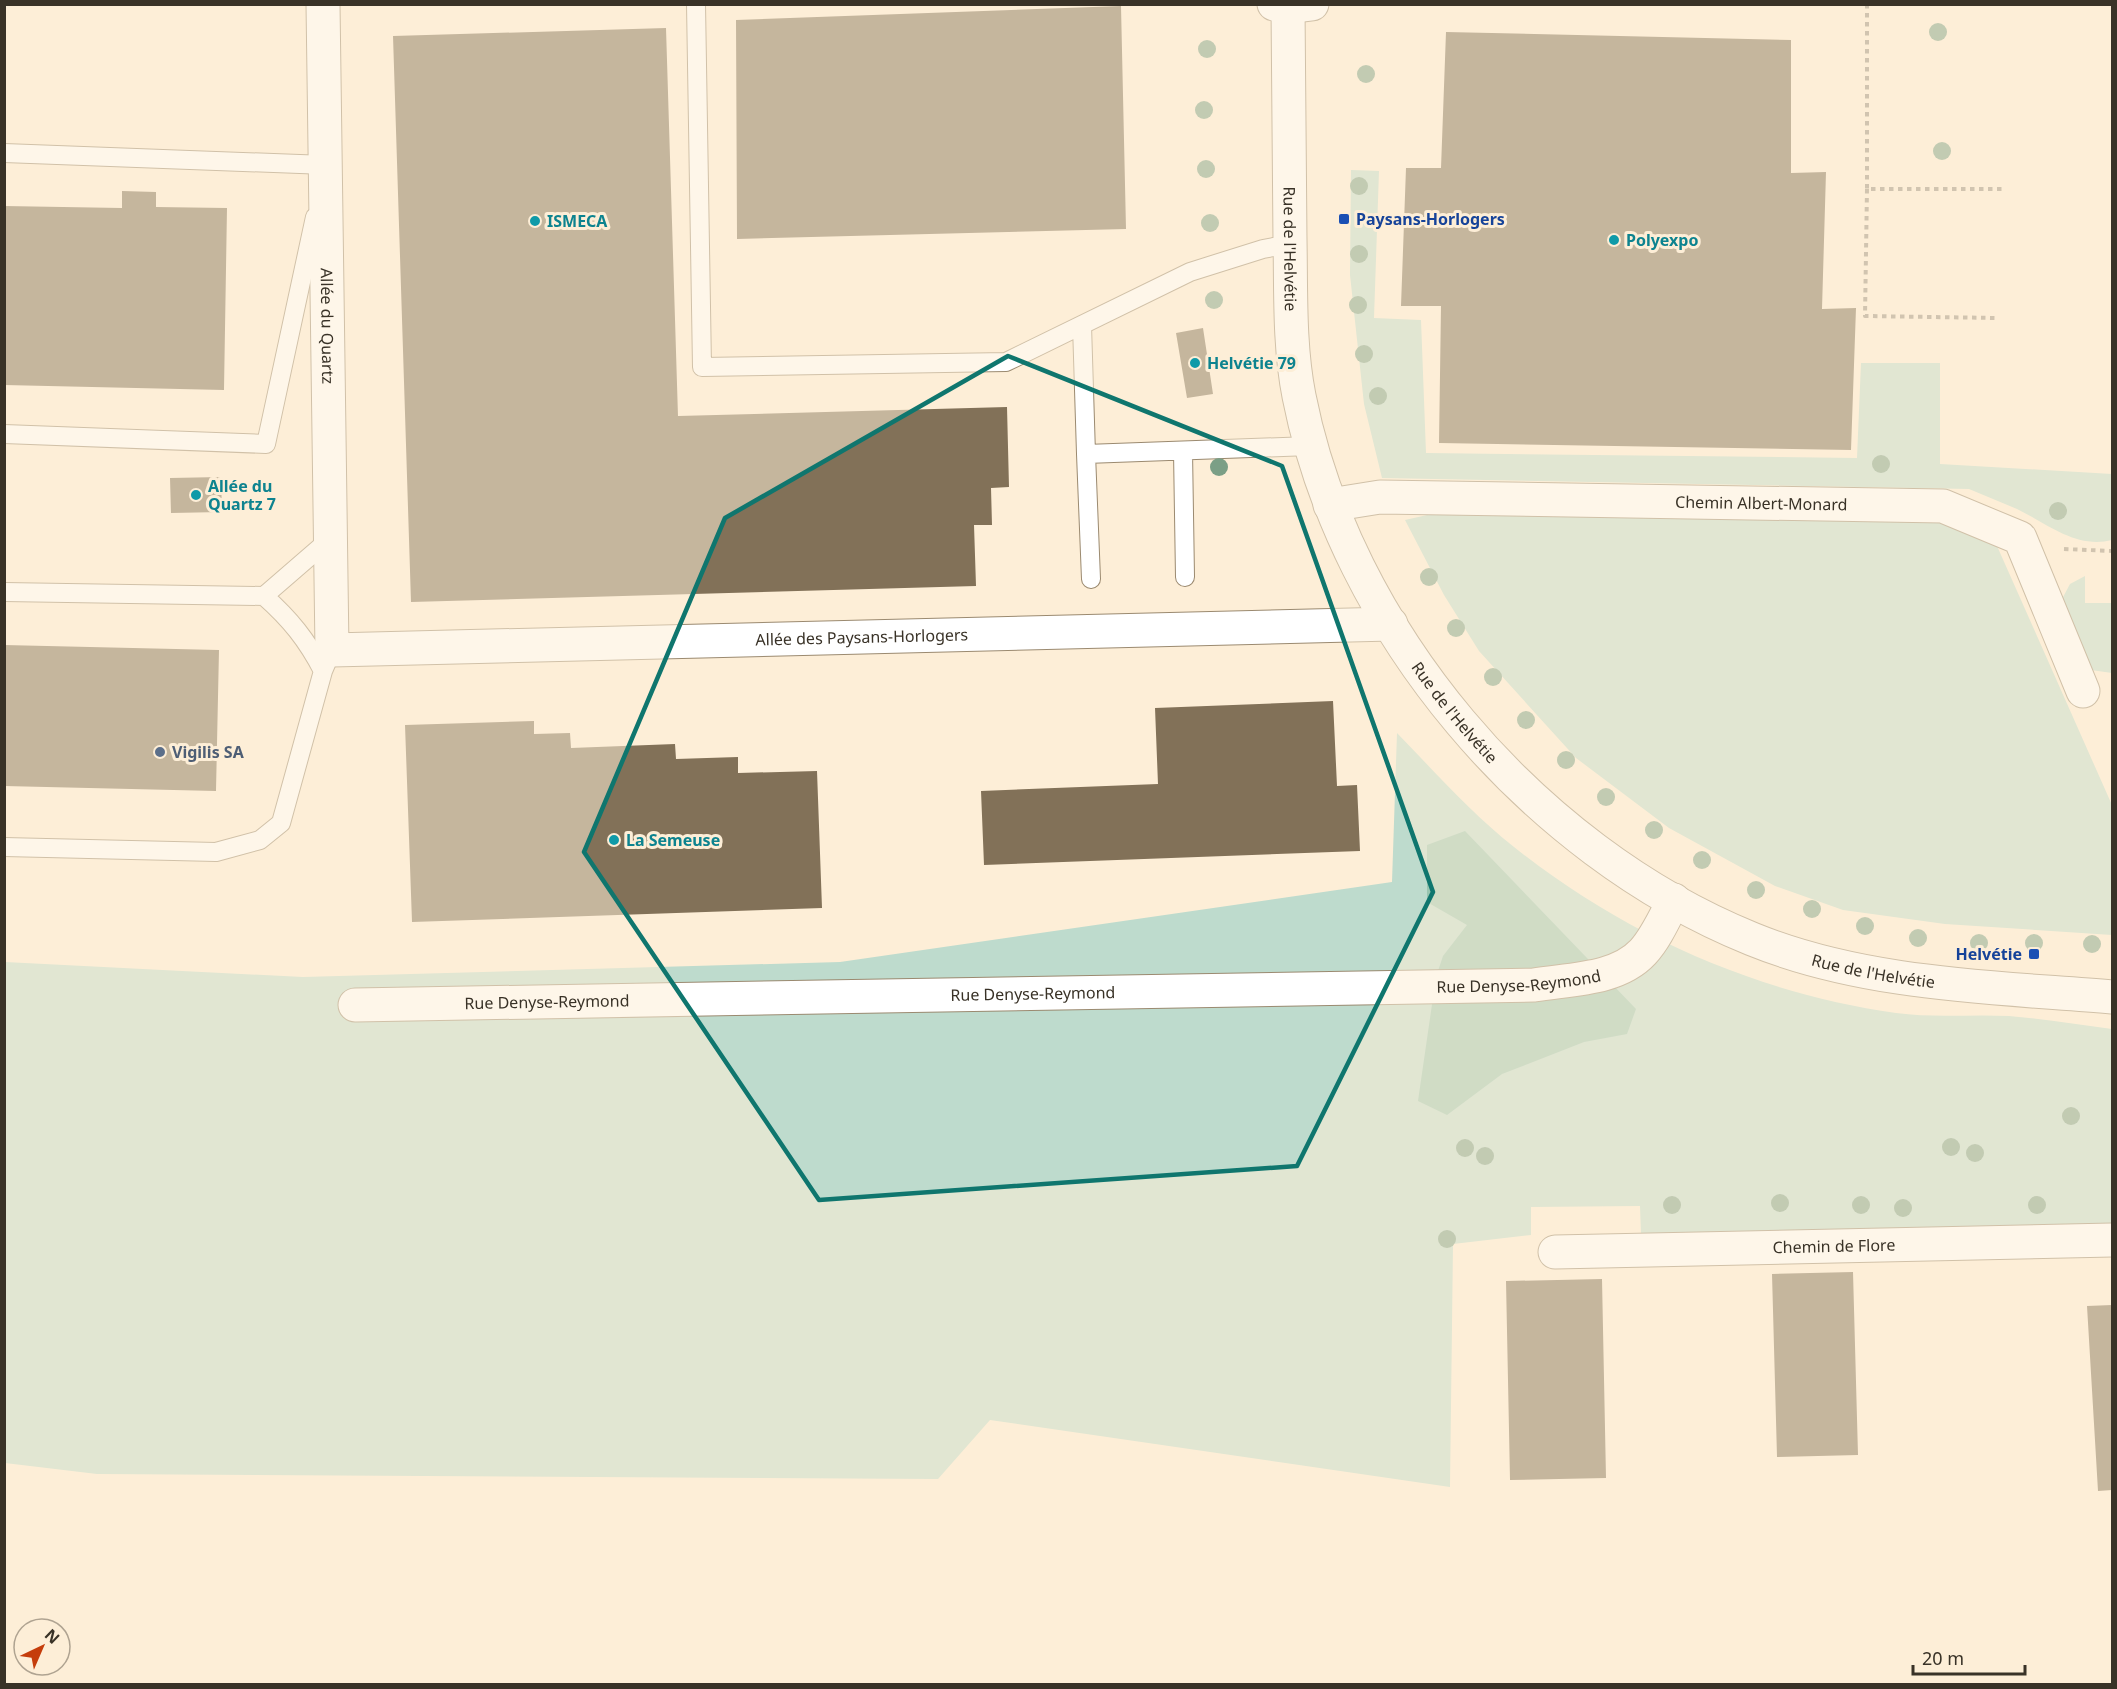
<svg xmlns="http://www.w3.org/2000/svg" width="2117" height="1689" viewBox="0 0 2117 1689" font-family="'Noto Sans',sans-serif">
<rect width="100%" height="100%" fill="#fdeed7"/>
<!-- green -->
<path fill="#bedbcd" d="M1351 170 1379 171 1374 318 1421 320 1426 453 1857 458 1861 363H1940V464L2112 474V540C2076 549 2048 524 2017 509 2001 502 1985 496 1969 489L1382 478 1364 404 1350 275Z
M1436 513 1934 514 1993 537 2112 805V935L1945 924 1843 910 1775 886 1669 828 1576 758 1479 651 1444 595 1405 520Z
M2085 576V603H2112V673L2091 670 2062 599 2070 584Z
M1397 733C1435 772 1471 813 1514 847 1624 935 1756 993 1896 1013 1933 1018 1972 1014 2009 1016 2044 1019 2078 1025 2112 1029V1224L1641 1234 1640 1206 1531 1207V1235L1453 1244 1450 1487 990 1420 938 1479 97 1474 5 1463V962L303 977 840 962 1392 882Z"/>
<!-- forest -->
<path fill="#99c5b0" d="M1465 831 1636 1009 1627 1034 1584 1042 1502 1074 1447 1115 1418 1101 1436 977 1443 956 1467 925 1427 902V845Z"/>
<!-- building -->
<path fill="#827158" d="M1121 6 1126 229 737 239 736 20Z
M666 28 678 416 1007 407 1009 487 991 488 992 525H974L976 586 411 602 393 36Z
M1446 32 1791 40V173L1826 172 1822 309 1856 308 1851 450 1439 443 1441 306H1401L1406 168H1441Z
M122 191 156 192V207L227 208 224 390 4 385V206L122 208Z
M1203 328 1213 394 1187 398 1176 333Z
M221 477 222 512 171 513 170 478Z
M4 645 219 650 216 791 4 786Z
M1333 701 1337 786 1357 785 1360 851 984 865 981 791 1158 784 1155 708Z
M534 721V734L570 733 571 748 675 744 676 759 738 757V773L817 771 822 908 412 922 405 725Z
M1853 1272 1858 1455 1777 1457 1772 1274Z
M1602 1279 1606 1478 1510 1480 1506 1281Z
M2112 1305V1490L2098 1491 2087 1306Z"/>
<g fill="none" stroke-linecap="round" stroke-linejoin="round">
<defs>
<path id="service" d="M696 4 702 367 1006 362 1190 272 1263 249 1290 244
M4 153 326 165 324 172
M1082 325 1086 454 1310 446
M4 434 266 444 315 217
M1183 451 1185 577
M1086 454 1091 579
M4 592 264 596 331 538
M264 596C290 619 307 640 323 671
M4 847 216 852 260 840 281 823 323 671 332 650"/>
<g id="minor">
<path id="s1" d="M323 4 332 650 1391 624"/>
<path id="s2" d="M1288 7C1289 85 1289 162 1290 239 1291 291 1289 346 1299 396 1345 630 1532 850 1752 939 1865 985 1993 987 2112 997"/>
<path id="s3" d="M1330 505 1380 497 1943 506 2020 538 2083 691"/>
<path id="s4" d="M355 1005 1534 985C1570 979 1617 980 1643 952 1656 938 1665 917 1674 900"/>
<path id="s5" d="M1555 1252 2112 1240"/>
</g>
<path id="secondary" d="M1274 4 1288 7 1312 4"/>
</defs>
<!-- service casing -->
<use href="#service" stroke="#9b8a70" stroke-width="20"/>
<!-- minor casing -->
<use href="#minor" stroke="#9b8a70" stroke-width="35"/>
<!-- secondary casing -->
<use href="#secondary" stroke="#9b8a70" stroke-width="35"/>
<!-- path -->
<path stroke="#9c9180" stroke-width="4" stroke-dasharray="4.5 4.5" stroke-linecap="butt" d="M1867 4V189H2006
M1867 189 1865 316 1997 318
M2064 549 2112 551"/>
<!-- service -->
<use href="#service" stroke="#fff" stroke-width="18"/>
<!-- minor -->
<use href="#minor" stroke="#fff" stroke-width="33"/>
<!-- secondary -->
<use href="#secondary" stroke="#fff" stroke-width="33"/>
</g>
<!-- trees -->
<g fill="#7b9f86">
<circle cx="1938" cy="32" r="9"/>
<circle cx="1207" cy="49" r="9"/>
<circle cx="1366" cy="74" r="9"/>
<circle cx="1204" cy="110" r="9"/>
<circle cx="1942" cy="151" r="9"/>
<circle cx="1206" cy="169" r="9"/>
<circle cx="1359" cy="186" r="9"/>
<circle cx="1210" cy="223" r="9"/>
<circle cx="1359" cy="254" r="9"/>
<circle cx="1214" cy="300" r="9"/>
<circle cx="1358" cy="305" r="9"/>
<circle cx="1364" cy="354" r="9"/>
<circle cx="1378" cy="396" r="9"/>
<circle cx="1881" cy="464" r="9"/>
<circle cx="1219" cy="467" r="9"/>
<circle cx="2058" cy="511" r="9"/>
<circle cx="1429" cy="577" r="9"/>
<circle cx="1456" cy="628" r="9"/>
<circle cx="1493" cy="677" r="9"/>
<circle cx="1526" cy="720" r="9"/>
<circle cx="1566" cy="760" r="9"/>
<circle cx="1606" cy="797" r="9"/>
<circle cx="1654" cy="830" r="9"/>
<circle cx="1702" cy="860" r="9"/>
<circle cx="1756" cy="890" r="9"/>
<circle cx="1812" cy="909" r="9"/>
<circle cx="1865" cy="926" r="9"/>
<circle cx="1918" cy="938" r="9"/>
<circle cx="1979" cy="943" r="9"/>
<circle cx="2034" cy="943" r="9"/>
<circle cx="2092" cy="944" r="9"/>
<circle cx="2071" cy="1116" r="9"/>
<circle cx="1951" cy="1147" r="9"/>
<circle cx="1465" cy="1148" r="9"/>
<circle cx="1975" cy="1153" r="9"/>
<circle cx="1485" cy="1156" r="9"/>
<circle cx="1780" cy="1203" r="9"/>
<circle cx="1672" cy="1205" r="9"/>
<circle cx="1861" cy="1205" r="9"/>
<circle cx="2037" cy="1205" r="9"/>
<circle cx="1903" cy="1208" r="9"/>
<circle cx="1447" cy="1239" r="9"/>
</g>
<!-- marked area -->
<path d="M0 0H2117V1689H0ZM1008 356 1282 466 1433 892 1297 1166 819 1200 584 852 725 518Z" fill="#fdeed7" fill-opacity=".55" fill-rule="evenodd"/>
<path fill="none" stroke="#0f766e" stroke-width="4.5" stroke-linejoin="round" d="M1008 356 1282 466 1433 892 1297 1166 819 1200 584 852 725 518Z"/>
<!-- markers -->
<g fill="#1a4fb4" stroke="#fdeed7" stroke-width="2">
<rect x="1338" y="213" width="12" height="12" rx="3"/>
<rect x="2028" y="948" width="12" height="12" rx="3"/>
</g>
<g fill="#0f9aa8" stroke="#fdeed7" stroke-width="2">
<circle cx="535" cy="221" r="6"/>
<circle cx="1614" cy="240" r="6"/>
<circle cx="1195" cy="363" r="6"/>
<circle cx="196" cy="495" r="6"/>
<circle cx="614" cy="840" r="6"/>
</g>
<circle fill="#5c6f8a" stroke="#fdeed7" stroke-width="2" cx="160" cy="752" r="6"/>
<g text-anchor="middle" stroke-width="6" stroke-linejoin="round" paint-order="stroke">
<!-- transit labels -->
<g font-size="16" font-weight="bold" fill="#164399" stroke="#fdeed7" text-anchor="start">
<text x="1356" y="225">Paysans-Horlogers</text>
<text x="2022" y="960" text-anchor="end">Helvétie</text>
</g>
<!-- culture labels -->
<g font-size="16" font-weight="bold" fill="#0d838f" stroke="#fdeed7" text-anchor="start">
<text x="547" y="227">ISMECA</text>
<text x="1626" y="246">Polyexpo</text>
<text x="1207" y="369">Helvétie 79</text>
<text x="208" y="492">Allée du<tspan x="208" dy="18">Quartz 7</tspan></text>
<text x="626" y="846">La Semeuse</text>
</g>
<!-- street labels -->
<g font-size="16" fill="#393227" stroke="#fdeed7">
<text dy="6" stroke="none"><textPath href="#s2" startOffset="242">Rue de l'Helvétie</textPath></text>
<text dy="6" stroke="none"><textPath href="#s1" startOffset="322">Allée du Quartz</textPath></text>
<text dy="6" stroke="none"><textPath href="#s3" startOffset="432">Chemin Albert-Monard</textPath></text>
<text dy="6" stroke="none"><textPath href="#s1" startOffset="1176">Allée des Paysans-Horlogers</textPath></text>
<text dy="6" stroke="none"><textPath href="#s2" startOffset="746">Rue de l'Helvétie</textPath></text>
<text dy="6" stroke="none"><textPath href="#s2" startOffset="1250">Rue de l'Helvétie</textPath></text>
<text dy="6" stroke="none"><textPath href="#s4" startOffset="1164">Rue Denyse-Reymond</textPath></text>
<text dy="6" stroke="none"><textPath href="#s4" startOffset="678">Rue Denyse-Reymond</textPath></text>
<text dy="6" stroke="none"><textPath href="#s4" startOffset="192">Rue Denyse-Reymond</textPath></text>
<text dy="6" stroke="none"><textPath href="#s5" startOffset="279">Chemin de Flore</textPath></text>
</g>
<!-- service labels -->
<g font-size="16" font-weight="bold" fill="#4e5e75" stroke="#fdeed7" text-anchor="start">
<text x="172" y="758">Vigilis SA</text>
</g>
</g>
<!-- border -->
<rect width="2117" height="1689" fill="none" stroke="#393227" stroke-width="12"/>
<!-- north arrow -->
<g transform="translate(42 1647) rotate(44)"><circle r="28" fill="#fdeed7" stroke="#afa391" stroke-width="1.5"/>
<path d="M0-4.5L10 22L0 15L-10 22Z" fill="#c53d0b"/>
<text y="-9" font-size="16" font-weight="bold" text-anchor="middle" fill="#393227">N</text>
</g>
<!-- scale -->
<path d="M1913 1665v9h112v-9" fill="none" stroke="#393227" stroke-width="3"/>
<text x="1922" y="1665" font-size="18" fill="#393227" stroke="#fdeed7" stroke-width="4.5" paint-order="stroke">20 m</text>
</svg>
